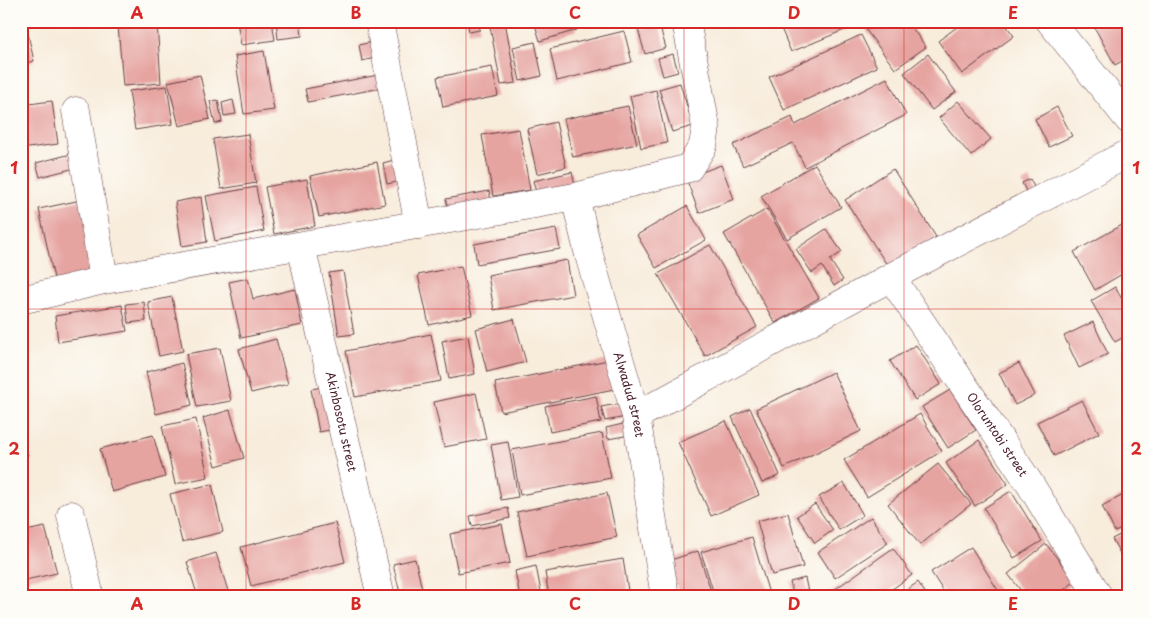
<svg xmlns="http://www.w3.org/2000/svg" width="1150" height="618" viewBox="0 0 1150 618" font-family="'Playpen Sans',sans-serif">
<rect width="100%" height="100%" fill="#fdfcf7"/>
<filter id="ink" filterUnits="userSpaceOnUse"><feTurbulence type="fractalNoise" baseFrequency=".02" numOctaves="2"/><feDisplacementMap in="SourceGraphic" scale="10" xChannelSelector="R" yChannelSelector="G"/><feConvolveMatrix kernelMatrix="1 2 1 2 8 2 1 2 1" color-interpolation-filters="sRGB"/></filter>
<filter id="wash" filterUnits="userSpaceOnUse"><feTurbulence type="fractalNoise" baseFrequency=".0096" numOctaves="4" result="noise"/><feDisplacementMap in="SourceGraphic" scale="20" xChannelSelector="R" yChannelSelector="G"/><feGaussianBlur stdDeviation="1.12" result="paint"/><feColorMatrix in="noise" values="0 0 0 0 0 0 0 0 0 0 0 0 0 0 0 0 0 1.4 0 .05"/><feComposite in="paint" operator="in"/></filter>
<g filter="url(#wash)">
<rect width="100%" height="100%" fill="#f8ecdb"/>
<g id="blocks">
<!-- building -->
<path fill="#e6a4a1" d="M237 21H272L275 40 241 45Z
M276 21H300L302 36 278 39Z
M467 21H478L480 30 469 32Z
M489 21H505L516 83 501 85Z
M534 21H574L577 30 540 41Z
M778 21H846L849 28 791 52Z
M878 21H907L926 47 895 69 866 30Z
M965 21H1003L1014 36 962 74 938 41Z
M1091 21H1129V57L1115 65Z
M157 22 161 83 123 86 118 25Z
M659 24 666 48 645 54 638 29Z
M27 30 34 61 21 64V31Z
M624 31 632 62 557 81 550 49Z
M861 35 877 67 784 110 769 77Z
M375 41 379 57 362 61 359 45Z
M535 42 542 76 520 81 513 47Z
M264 51 274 110 244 114 235 56Z
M673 54 678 72 663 76 658 58Z
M928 54 956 92 932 110 904 73Z
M492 67 498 96 443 107 437 77Z
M200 75 210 119 179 126 168 82Z
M378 75 381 88 308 102 305 89Z
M887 78 906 115 805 167 793 143 743 166 733 145 792 117 795 125Z
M680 83 693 126 672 132 659 89Z
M167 86 173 124 135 130 129 91Z
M656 90 667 143 641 148 630 96Z
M218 100 222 122 215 124 210 101Z
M233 100 236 114 224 116 222 103Z
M52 101 58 144 21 149V105Z
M958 101 991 139 971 156 939 118Z
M628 106 637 144 573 157 564 119Z
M1057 107 1072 136 1049 147 1035 119Z
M556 122 566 167 537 174 527 129Z
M519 129 530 190 493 196 482 135Z
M248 134 256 183 221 189 213 139Z
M71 154 75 168 40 177 36 163Z
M402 158 407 180 387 184 383 163Z
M377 162 385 204 319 217 310 176Z
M815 164 841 207 787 239 761 196Z
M721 165 734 199 699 213 686 178Z
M893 169 936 237 889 268 845 200Z
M572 172 576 190 538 199 533 181Z
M307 179 315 226 274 234 265 187Z
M1030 179 1037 193 1029 197 1022 183Z
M256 187 264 231 215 241 206 196Z
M489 191 493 209 450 217 446 199Z
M201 197 207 242 182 246 175 202Z
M81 200 97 274 55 283 39 209Z
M687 206 706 240 656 268 637 235Z
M767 209 819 298 775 323 724 234Z
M1129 221V270L1095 290 1074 252Z
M556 229 560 249 477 264 474 244Z
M826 229 842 252 830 260 843 280 834 286 822 266 812 273 796 249Z
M710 245 757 327 705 356 658 274Z
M567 260 573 295 494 310 488 275Z
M461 266 472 315 429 325 418 275Z
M343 271 354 334 339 336 329 273Z
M248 278 253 299 295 289 302 325 241 338 229 282Z
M1115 287 1129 311V334L1115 342 1091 301Z
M172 297 183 351 159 356 148 302Z
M144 302 146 321 128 323 126 304Z
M122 305 127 331 58 342 55 316Z
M514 319 526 362 487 372 476 329Z
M1093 322 1108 354 1079 368 1064 336Z
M431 334 441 381 355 397 346 351Z
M468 336 475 374 449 379 442 341Z
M276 339 288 384 251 393 239 349Z
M916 345 941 384 915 400 890 361Z
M220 348 231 401 197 407 186 354Z
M1129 348V365L1121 353Z
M613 359 619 388 501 412 495 383Z
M182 363 192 405 156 414 146 372Z
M1019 363 1035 395 1015 405 999 373Z
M833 372 861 431 784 468 756 409Z
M322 387 330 430 319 432 311 389Z
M950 390 976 430 948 448 922 407Z
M476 393 486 439 444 447 434 402Z
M596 396 601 422 550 432 545 406Z
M1082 400 1099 433 1054 456 1037 422Z
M623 403 626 417 605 421 601 407Z
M750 408 780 475 762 483 732 417Z
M230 410 244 458 216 466 203 418Z
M920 414 942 451 867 497 844 460Z
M196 419 208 477 175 484 162 426Z
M726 421 759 495 711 516 678 442Z
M627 423 630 435 608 439 606 428Z
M602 433 611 478 520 495 512 450Z
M153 435 165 477 112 492 100 449Z
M21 438 28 455 21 457Z
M979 440 1008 484 975 506 946 463Z
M508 442 518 497 501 500 491 445Z
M938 464 971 504 920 545 888 504Z
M844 483 863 515 839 530 819 497Z
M212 484 223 532 182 542 170 494Z
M1011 491 1042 541 1014 558 984 508Z
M1129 492V525L1115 532 1102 506Z
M607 493 617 537 527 556 517 512Z
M815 504 833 530 815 543 797 516Z
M508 508 510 518 472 526 470 516Z
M788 513 803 567 772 575 757 521Z
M871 517 888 543 835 578 818 552Z
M335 523 345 562 251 586 241 547Z
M502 524 510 563 458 573 450 534Z
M45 527 57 573 21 581V532Z
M1129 530V560L1125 562 1112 539Z
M752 537 770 597H715L701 552Z
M1046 544 1075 581 1055 597H1026L1008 574Z
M971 547 999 592 991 597H947L931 572Z
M893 548 912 575 881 597H824Z
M698 551 713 597H680L668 561Z
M216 553 230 597H198L187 562Z
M415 559 422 589 400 593 393 564Z
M623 559 629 597H549L545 572Z
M536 566 542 597H520L515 571Z
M805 578 809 597H794L790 582Z
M918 582 928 597H897Z"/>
</g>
</g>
<g filter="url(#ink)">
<use href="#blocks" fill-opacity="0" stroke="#643e45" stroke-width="1"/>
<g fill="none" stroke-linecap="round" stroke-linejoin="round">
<defs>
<g id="minor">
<path d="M379 21 419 225"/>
<path d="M1050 21 1129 120"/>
<path d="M76 111 104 280"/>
<path id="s1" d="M575 197 589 255 636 416 665 597"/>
<path id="s2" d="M301 246 381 597"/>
<path id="s3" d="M891 277 1030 484 1099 597"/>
<path d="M21 300 104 280 575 197 689 168 703 146 706 127 686 21"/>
<path d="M636 416 891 277 1129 153"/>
<path d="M71 515 90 597"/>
</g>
</defs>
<!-- minor casing -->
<use href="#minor" stroke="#643e45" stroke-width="29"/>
<!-- minor -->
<use href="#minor" stroke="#fff" stroke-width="28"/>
</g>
</g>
<!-- grid -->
<path fill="none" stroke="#d62828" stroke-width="1" stroke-opacity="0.55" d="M246 21V597M466 21V597M684 21V597M904 21V597M21 309H1129"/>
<g text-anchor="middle" stroke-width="4.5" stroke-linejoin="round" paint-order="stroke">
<!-- street labels -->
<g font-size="12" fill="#4a1f2b" stroke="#fdfcf7">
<text dy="4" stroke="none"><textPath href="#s1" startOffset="205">Alwadud street</textPath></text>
<text dy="4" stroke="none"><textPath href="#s2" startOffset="180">Akinbosotu street</textPath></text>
<text dy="4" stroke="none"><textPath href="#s3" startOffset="190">Oloruntobi street</textPath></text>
</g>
</g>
<!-- margin -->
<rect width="1150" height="618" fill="none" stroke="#fdfcf7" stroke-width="55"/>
<rect x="28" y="28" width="1094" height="562" fill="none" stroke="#d62828" stroke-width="2"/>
<g font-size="16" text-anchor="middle" font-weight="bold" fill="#d62828">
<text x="137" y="19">A</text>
<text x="356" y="19">B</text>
<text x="575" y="19">C</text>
<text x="794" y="19">D</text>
<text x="1013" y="19">E</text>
<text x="14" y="174">1</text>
<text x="1136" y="174">1</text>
<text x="14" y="455">2</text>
<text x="1136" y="455">2</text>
<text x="137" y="610">A</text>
<text x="356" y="610">B</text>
<text x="575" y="610">C</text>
<text x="794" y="610">D</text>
<text x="1013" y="610">E</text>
</g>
</svg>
